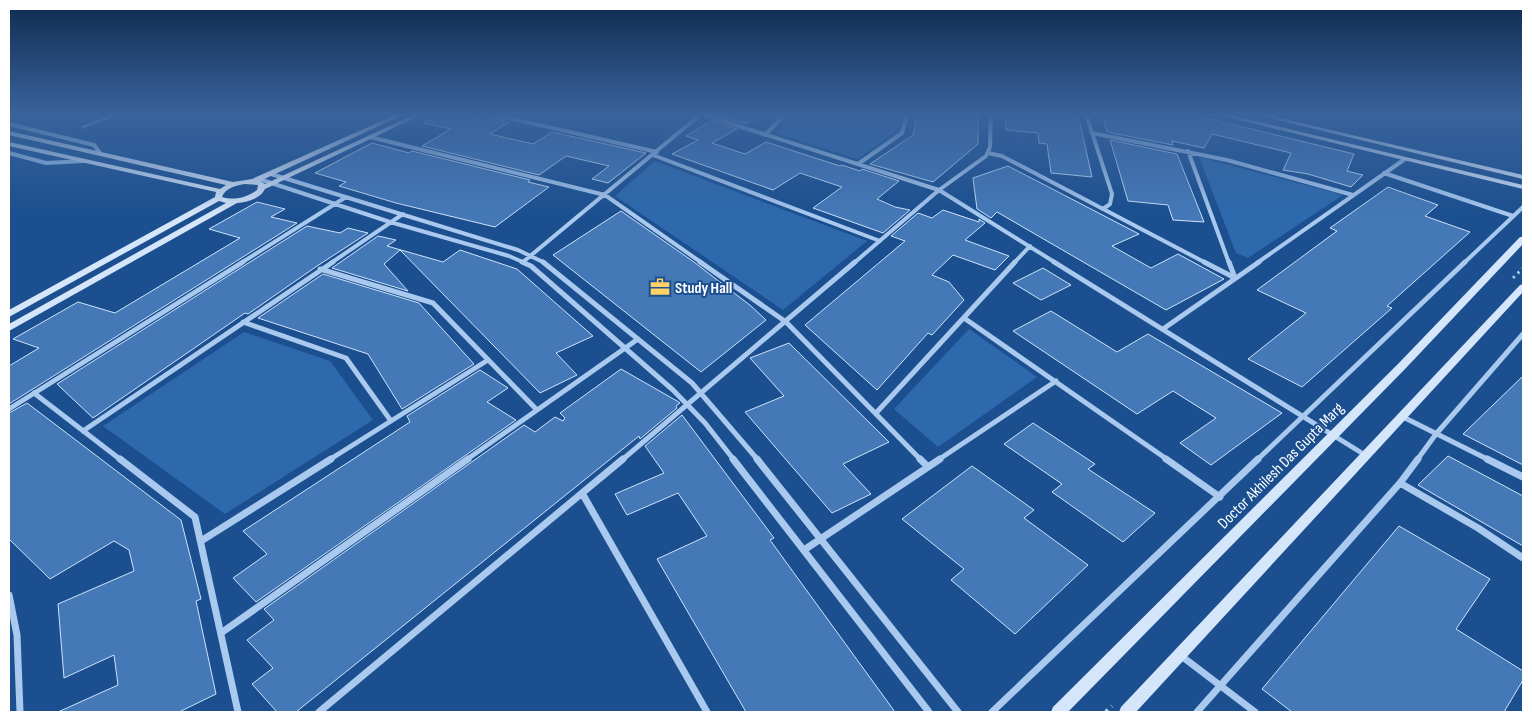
<svg xmlns="http://www.w3.org/2000/svg" width="1532" height="721" viewBox="0 0 1532 721" font-family="'Sofia Sans Condensed',sans-serif">
<rect width="100%" height="100%" fill="#1b4f8f"/>
<!-- green -->
<path fill="#2e69ad" d="M794 114H901L897 131 857 159 776 133Z
M1199 157 1343 195 1248 258 1236 253Z
M655 161 867 241 783 310 615 196Z
M969 329 1037 377 938 447 894 409Z
M244 332 330 361 373 420 225 514 103 426Z"/>
<!-- building -->
<path fill="#4478b7" stroke="#cfe3fa" d="M440 114H461L480 118 483 116 509 122 490 134 533 144 552 132 646 153 608 183 592 179 609 166 566 156 539 175 422 146 451 129 423 123Z
M719 114H764L746 124 718 115Z
M917 114H978V144L933 182 870 164 913 135Z
M1005 114H1078L1092 177 1051 173 1047 144 1039 143 1038 133 1006 130Z
M1102 114 1120 117 1121 114H1181L1210 119 1354 154 1347 171 1363 175 1351 187 1308 174 1283 170 1291 153 1212 134 1204 148 1172 141 1173 145 1107 132Z
M711 121 737 129 712 143 745 154 766 142 840 166 842 165 860 171 862 169 899 181 877 199 895 207 910 210 883 233 813 208 842 187 800 173 773 190 672 154 698 140 686 136Z
M1110 140 1177 154 1204 222 1173 220 1168 205 1128 201Z
M372 143 409 153 412 151 530 180 528 182 549 187 495 227 396 203 339 186 346 182 315 173Z
M1008 166 1139 234 1112 246 1151 268 1178 254 1224 279 1166 310 997 212 991 218 977 209 973 178Z
M1388 187 1438 205 1425 216 1470 232 1387 306 1392 308 1302 387 1248 359 1306 313 1257 290 1337 231 1330 228Z
M257 202 285 209 271 217 297 223 9 404V366L39 348 13 339 78 302 115 313 240 238 209 229Z
M943 210 979 222V219L985 223 965 240 1009 256 995 270 953 255 932 275 949 282 964 300 932 335 928 333 877 390 805 325 905 241 891 236 918 213 932 218Z
M621 211 694 262 751 306 766 320 701 372 553 255Z
M307 226 340 233 348 228 368 233 317 266 248 314 245 313 93 418 57 384Z
M378 236 396 240 387 246 443 262 460 250 517 269 593 336 556 353 577 375 540 393 400 250 384 264 408 291 332 268Z
M1043 268 1071 285 1041 300 1013 283Z
M323 274 419 303 474 364 402 409 368 354 258 318Z
M1051 311 1117 352 1148 334 1282 413 1211 465 1180 443 1216 418 1173 391 1137 414 1013 331Z
M789 343 889 442 843 464 871 494 832 513 745 412 784 396 750 358Z
M621 369 677 401 680 403 676 406 677 408 640 439 639 436 296 712H277L252 684 273 668 247 640 274 620 264 609 524 425 535 432 555 417 563 421 565 418 560 413Z
M480 370 508 388 487 402 516 420 256 602 233 578 267 554 243 531 410 422 407 416Z
M1523 376V465L1463 434Z
M27 403 181 520 201 599 196 601 216 694 179 712H58L118 685 114 655 64 678 58 604 134 571 129 550 114 541 50 579 9 539V413Z
M682 415 774 538 770 540 895 712H746L657 559 707 536 678 493 627 515 615 494 664 473 645 446Z
M1033 423 1095 464 1088 469 1155 513 1123 542 1052 492 1062 484 1004 444Z
M1448 456 1523 496V546L1418 485Z
M972 466 1034 510 1024 518 1088 565 1015 634 951 580 964 569 902 519Z
M1399 526 1490 579 1456 629 1523 671V680L1504 712H1292L1262 689Z"/>
<g fill="none" stroke-linecap="round" stroke-linejoin="round">
<!-- path-far1 -->
<path stroke="#a9c9ee" stroke-width="3" stroke-dasharray="2.5 4" stroke-linecap="butt" d="M1513 278 1523 268"/>
<!-- path -->
<path stroke="#a9c9ee" stroke-width="4.5" stroke-dasharray="3 5" stroke-linecap="butt" d="M1106 712 1112 706"/>
<!-- lane -->
<path stroke="#a9c9ee" stroke-width="2.5" d="M83 127 117 114"/>
<!-- street-far2 -->
<path stroke="#a9c9ee" stroke-width="4" d="M492 114 657 152
M701 114 939 190 1056 263
M1086 114 1112 194 1110 204 1103 209
M9 124 94 145 100 153
M1092 133 1227 160 1353 195
M765 135 785 114
M370 137 605 195 702 263
M1188 151 1229 263
M9 153 46 163 84 161
M988 153 1002 156 1206 263
M653 155 880 241
M858 164 902 133 907 114
M1384 173 1513 216
M271 174 518 250 545 263
M259 179 390 222 509 256 525 263
M523 262 701 114
M241 263 346 197
M331 263 403 214
M854 263 939 190 986 156 990 147 991 114
M1014 263 1030 246
M1257 263 1405 159
M1464 263 1523 207"/>
<!-- street-far1 -->
<path stroke="#a9c9ee" stroke-width="5" d="M522 262 531 266 673 390 705 423 734 460
M543 262 692 383 758 460
M700 262 786 322 921 460
M1054 262 1365 455
M1204 262 1235 278
M1229 262 1235 278
M320 269 433 303 537 410
M964 318 1168 460
M243 322 346 358 391 421
M1163 329 1259 262
M34 393 121 460
M9 409 243 262
M876 413 1015 262
M1401 416 1489 460
M83 431 333 262
M329 460 488 360
M466 460 638 339
M622 460 855 262
M938 460 1056 381
M1257 460 1465 262
M1417 460 1436 434 1523 334"/>
<!-- street -->
<path stroke="#a9c9ee" stroke-width="7" d="M120 459 195 517 238 712
M733 459 929 712
M757 459 958 712
M920 459 928 467
M1166 459 1220 497
M1487 459 1523 477
M1400 483 1478 528 1523 558
M582 493 707 712
M201 541 331 459
M804 550 940 459
M9 595 17 635 20 712
M221 633 468 459
M1180 655 1255 712
M319 712 623 459
M992 712 1258 459
M1197 712 1400 483 1418 459"/>
<!-- secondary -->
<path fill="#d6e6fa" fill-rule="evenodd" d="M397 114H405L260 181 265 184 415 114H423L265 189C260 199 247 202 237 203L9 331V324L226 203 219 201 9 317V310L215 197 216 192 9 146V142L220 189 226 185 9 135V131L233 182 252 179ZM245 184 258 185 257 190C247 197 235 201 222 197 225 188 237 185 245 184Z
M1215 114H1226L1523 185V189Z
M1252 114H1263L1523 175V179Z
M1520 237H1523V244L1406 368 1068 712H1051L1053 707 1398 364Z
M1523 284V292L1136 712H1119L1121 707 1520 285Z"/>
</g>
<!-- sky -->
<linearGradient id="sky" x2="0" y2="1"><stop stop-color="#0f2b4f"/><stop offset="0.53" stop-color="#39639b"/><stop offset="1" stop-color="#39639b" stop-opacity="0"/></linearGradient>
<rect width="1532" height="215" fill="url(#sky)"/>
<!-- icons -->
<defs>
<symbol id="office-bare" viewBox="-9 -9 18 18"><path d="M-6-3h4V-5.5h4V-3h4V5H-6ZM-1-4.5V-3h2v-1.5ZM-6 0V1H6V0Z" fill="#ffd166" stroke="#1b4f8f" stroke-width="2.5" paint-order="stroke"/></symbol>
</defs>
<g fill-rule="evenodd">
<use href="#office-bare" x="646" y="273" width="28" height="28"/>
</g>
<g text-anchor="middle" stroke-width="4" stroke-linejoin="round" paint-order="stroke">
<!-- poi labels -->
<g font-size="16" font-weight="bold" fill="#fff" stroke="#1b4f8f" text-anchor="start">
<text x="675" y="293">Study Hall</text>
</g>
<!-- street labels -->
<g font-size="16" fill="#fff" stroke="#1b4f8f">
<text transform="translate(1280 465) rotate(-45)" y="6">Doctor Akhilesh Das Gupta Marg</text>
</g>
</g>
<!-- border -->
<rect width="1532" height="721" fill="none" stroke="#ffffff" stroke-width="20"/>
</svg>
